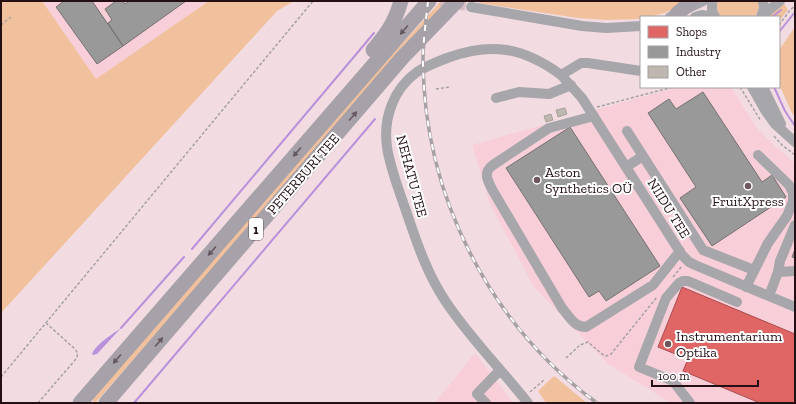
<svg xmlns="http://www.w3.org/2000/svg" width="796" height="404" viewBox="0 0 796 404" font-family="'Zilla Slab',serif">
<rect width="100%" height="100%" fill="#f2dce1"/>
<!-- built -->
<path fill="#f8cfd8" d="M42 1H209L96 79Z
M677 87H731L757 128 776 147 795 163V403H671L608 364 534 287 490 204 472 145Z
M475 353 513 403H435Z"/>
<!-- green -->
<path fill="#f1c09c" d="M1 1H42L96 79 209 1H294L277 11 1 313Z
M441 1H447L96 402H94L92 399 341 111Z
M480 1H688C673 10 659 17 641 17V19L606 20 578 18 479 3Z
M717 1H759L758 11 755 17H720L716 7Z
M783 2 788 10 779 21V17H766Z
M795 27V116L792 113 779 84V50Z
M554 376 587 403H546L538 391Z"/>
<!-- water -->
<path fill="#ba90db" d="M121 328 97 354 92 355C94 345 113 334 121 328Z"/>
<!-- shops -->
<path fill="#e06666" stroke="#a84c4e" d="M682 287 795 334V403H760L683 371 688 359 658 347Z"/>
<!-- industry -->
<path fill="#999" stroke="#767071" d="M64 1H92L123 46 97 64 56 7Z
M116 1H123L125 4 129 1H186L123 46 108 23 112 20 105 9Z
M703 92 762 182 772 175 786 197 712 246 680 198 696 187 648 113 669 99 676 109Z
M570 127 660 266 606 301 599 291 589 297 506 168Z
M681 232 684 237 682 239 678 233Z
M795 249V258L792 257Z"/>
<g fill="none" stroke-linecap="round" stroke-linejoin="round">
<!-- stream -->
<path stroke="#ba90db" stroke-width="2" d="M772 17 781 10
M779 32 795 12
M774 87 785 111 795 126
M192 249 374 33
M121 328 184 257
M134 403 375 119"/>
</g>
<!-- building -->
<path fill="#bdb7af" stroke="#aaa49d" d="M565 108 567 114 558 117 556 110Z
M551 114 553 120 546 122 544 116Z"/>
<g fill="none" stroke-linecap="round" stroke-linejoin="round">
<!-- minor-tunnel -->
<path stroke="#d3bdc2" stroke-width="10" stroke-dasharray="10 5" stroke-linecap="butt" d="M441 1 471 7"/>
<!-- path -->
<path stroke="#a4a0a5" stroke-width="1.5" stroke-dasharray="3 2" stroke-linecap="butt" d="M1 25 11 17
M779 25 790 10 795 6
M740 87 761 121
M436 89 450 87
M597 107 673 87
M774 136 782 145 795 155
M673 277 682 266
M566 358 580 345 588 342 602 354 606 356 611 354 657 297
M1 377 313 1
M530 392 545 379
M38 403 76 359C78 355 78 353 75 349L46 323"/>
<!-- minor -->
<path stroke="#a7a6ab" stroke-width="10" d="M712 1V11L715 17
M471 7 582 26 606 28 641 26
M762 16 780 1
M670 17 703 1
M695 17 702 15 713 17
M761 17 764 8 763 1
M561 75 582 98 682 255 689 262 695 265 795 307
M752 87 765 110 775 124 795 142
M763 87 781 124
M496 98 519 92 549 94 571 85
M594 116 549 128 493 165C482 173 488 181 493 191L562 308C569 316 574 327 586 327L653 285 680 251
M627 131 703 250 754 270
M626 167 643 156
M778 272 795 271
M746 287 768 243 787 216 793 201V193L789 185 758 155
M769 296 778 272 780 261 795 225
M486 403 477 394 500 370
M528 403C501 369 470 338 446 302 427 274 417 243 406 211 399 190 390 168 387 147 383 119 393 89 417 72 426 66 437 62 447 58 491 42 523 47 561 75L581 63H588L641 71
M690 403 673 381 639 367 666 298 679 283 683 281H688L737 302"/>
<!-- highway -->
<path stroke="#a7a2a9" stroke-width="15" d="M677 14 692 1
M373 50C387 34 395 22 401 1
M80 403 429 1
M106 403 402 58 457 1"/>
<defs>
<path id="rail" d="M428 1C426 21 423 41 423 61 424 195 489 324 597 403"/>
</defs>
<!-- rail casing -->
<use href="#rail" stroke="#a7a0a5" stroke-width="3.5"/>
<!-- rail -->
<use href="#rail" stroke="#fff" stroke-width="2" stroke-dasharray="6" stroke-linecap="butt"/>
</g>
<!-- one-way arrows -->
<defs><path id="oneway-solid" d="M-6-.8H1V-3.2L6.5 0L1 3.2V.8H-6Z"/></defs>
<g fill="#66585f">
<use href="#oneway-solid" transform="translate(404 30) rotate(131)"/>
<use href="#oneway-solid" transform="translate(353 116) rotate(-49)"/>
<use href="#oneway-solid" transform="translate(297 152) rotate(131)"/>
<use href="#oneway-solid" transform="translate(212 251) rotate(131)"/>
<use href="#oneway-solid" transform="translate(159 342) rotate(-49)"/>
<use href="#oneway-solid" transform="translate(117 359) rotate(131)"/>
</g>
<!-- markers -->
<g fill="#6c575c" stroke="#fff" stroke-width="1.5">
<circle cx="537" cy="180" r="4"/>
<circle cx="748" cy="186" r="4"/>
<circle cx="668" cy="344" r="4"/>
</g>
<g text-anchor="middle" stroke-width="4" stroke-linejoin="round" paint-order="stroke">
<!-- shield labels -->
<rect fill="#fff" stroke="#66575b" stroke-width="1" x="249" y="218" width="14" height="22" rx="3"/>
<g font-size="13" font-weight="bold" fill="#240f15">
<text x="256" y="234">1</text>
</g>
<!-- poi labels -->
<g font-size="14" fill="#240f15" stroke="#fff" text-anchor="start">
<text x="545" y="177">Aston<tspan x="545" dy="16">Synthetics OÜ</tspan></text>
<text x="748" y="206" text-anchor="middle">FruitXpress</text>
<text x="676" y="341">Instrumentarium<tspan x="676" dy="16">Optika</tspan></text>
</g>
<!-- street labels -->
<g font-size="14" fill="#240f15" stroke="#fff">
<text transform="translate(303 174) rotate(-49)" y="5">PETERBURI TEE</text>
<text transform="translate(412 176) rotate(75)" y="5">NEHATU TEE</text>
<text transform="translate(669 208) rotate(58)" y="5">NIIDU TEE</text>
</g>
</g>
<!-- border -->
<rect width="796" height="404" fill="none" stroke="#240f15" stroke-width="4"/>
<!-- legend -->
<rect x="640" y="16" width="140" height="72" fill="#ffffff" stroke="#a79fa1"/>
<rect x="648" y="26" width="20" height="12" fill="#e06666" stroke="#a79fa1"/>
<text x="676" y="36" font-size="12" fill="#240f15">Shops</text>
<rect x="648" y="46" width="20" height="12" fill="#999999" stroke="#a79fa1"/>
<text x="676" y="56" font-size="12" fill="#240f15">Industry</text>
<rect x="648" y="66" width="20" height="12" fill="#bdb7af" stroke="#a79fa1"/>
<text x="676" y="76" font-size="12" fill="#240f15">Other</text>
<!-- scale -->
<path d="M652 380v6h106v-6" fill="none" stroke="#240f15" stroke-width="2"/>
<text x="658" y="380" font-size="12" fill="#240f15" stroke="#ffffff" stroke-width="3" paint-order="stroke">100 m</text>
</svg>
